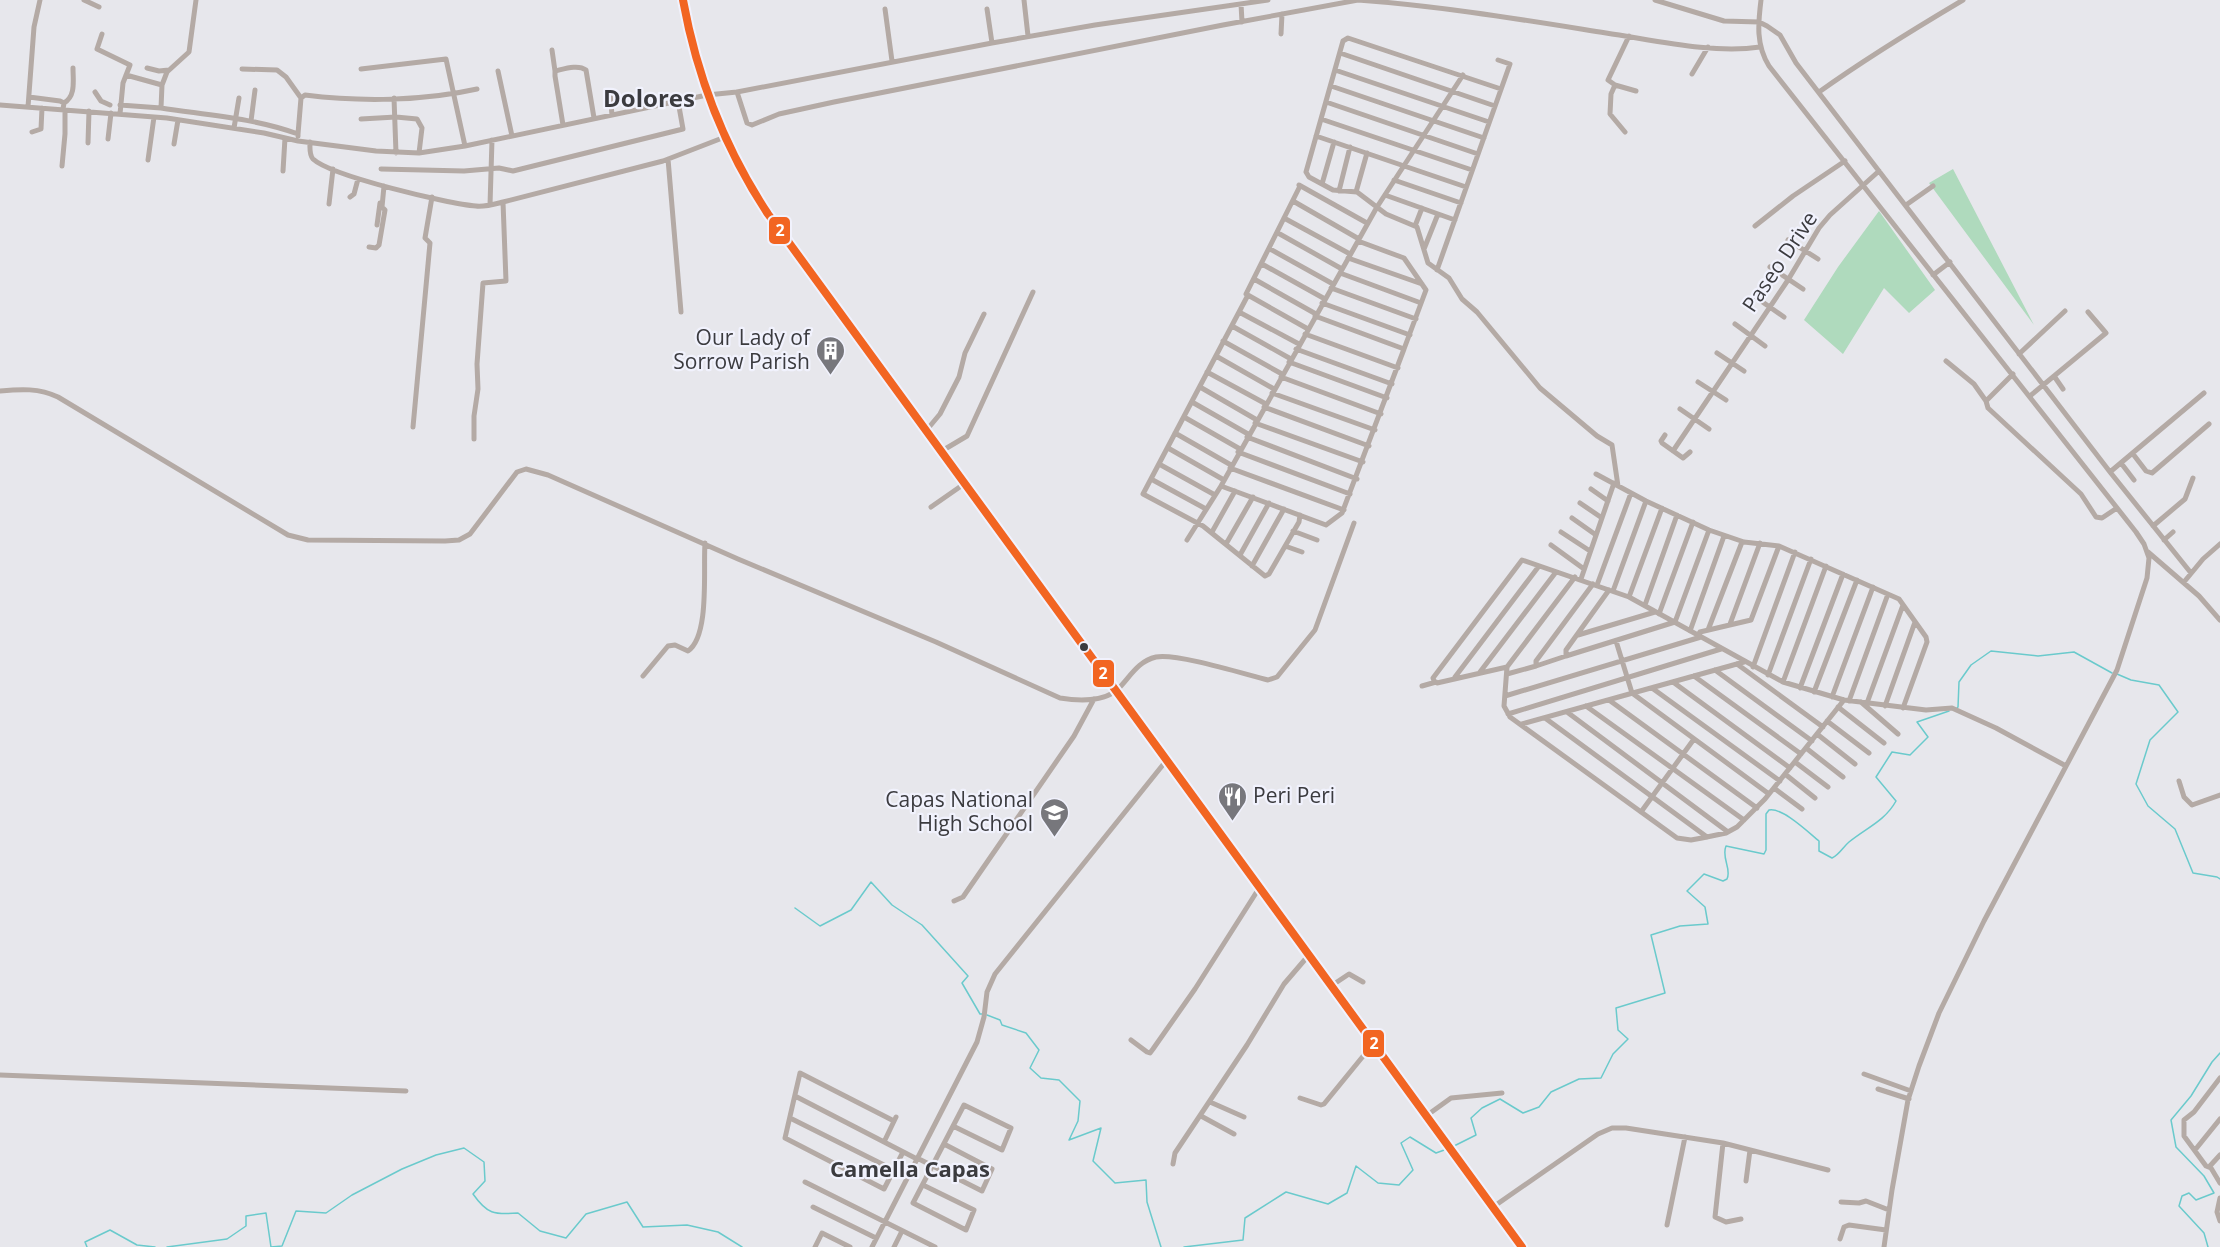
<svg xmlns="http://www.w3.org/2000/svg" width="2220" height="1247" viewBox="0 0 2220 1247" font-family="'Open Sans',sans-serif">
<rect width="100%" height="100%" fill="#e7e7ec"/>
<!-- green -->
<path fill="#afdabd" d="M1953 169 2034 325 1929 183Z
M1879 211 1935 290 1909 313 1884 288 1843 354 1804 320 1838 267Z"/>
<g fill="none" stroke-linecap="round" stroke-linejoin="round">
<!-- stream -->
<path stroke="#6acacc" stroke-width="1.5" d="M2117 674 2131 680 2159 685 2178 712 2150 740 2136 784 2148 806 2175 829 2193 873 2217 877 2220 879
M1957 708 1958 707 1959 682 1971 665 1991 651 2038 656 2074 652 2112 673
M795 908 820 926 851 910 871 882 892 905 922 925 968 976 962 983 980 1014H982
M987 1015 1000 1020 1002 1025 1026 1033 1039 1050 1030 1068 1041 1078 1059 1080 1080 1101 1078 1121 1069 1140 1101 1128 1093 1161 1115 1183 1146 1180 1147 1202 1161 1247
M1454 1146 1476 1135 1471 1118 1482 1108 1500 1099 1523 1113 1539 1107 1551 1092 1579 1079 1601 1078 1613 1054 1628 1039 1618 1030 1616 1008 1665 993 1651 935 1680 926 1708 924 1705 907 1687 891 1704 874 1723 881 1727 879C1732 869 1721 858 1726 846L1764 854 1766 850V814L1769 810C1782 807 1808 832 1819 841V851L1832 858C1840 854 1842 848 1849 842 1866 828 1885 821 1896 801L1876 777 1892 752 1910 755 1928 737 1917 722 1949 711
M87 1247 85 1242 110 1230 137 1245 155 1247
M167 1247 227 1239 246 1226V1216L266 1213 271 1247 282 1246 296 1211 326 1213 352 1195 402 1169 436 1155 464 1148 484 1162 485 1181 473 1194C487 1214 494 1215 518 1213L540 1231 566 1238 586 1214 627 1202 643 1227 687 1225 718 1232 742 1247
M1184 1247 1243 1240 1245 1218 1286 1192 1328 1204 1347 1193 1356 1166 1378 1183 1399 1185 1413 1170 1401 1143 1410 1137 1436 1153 1447 1149
M2208 1247 2204 1233 2179 1206 2182 1196 2189 1193 2196 1200 2214 1193 2204 1176 2176 1147 2171 1120 2191 1096 2212 1062 2220 1053"/>
<!-- minor -->
<path stroke="#b4aaa5" stroke-width="5" d="M84 0 99 7
M1024 0 1028 36
M1358 0C1441 6 1524 20 1606 33 1654 40 1712 54 1760 47
M1655 0 1724 21 1759 22 1767 26 1780 35 1796 63 2110 472 2191 573
M1761 0C1758 24 1756 45 1769 66L2136 532 2144 544 2149 558 2147 578 2117 670 1984 921 1939 1013 1919 1066 1908 1100 1892 1190 1884 1247
M1241 4 1242 22
M885 9 892 61
M987 9 992 43
M102 34 97 49 130 65 123 83 120 114
M1281 34 1282 14
M1629 36 1608 80 1615 85 1636 91
M552 50 555 71
M1340 53 1495 106
M147 68 159 71 169 70
M242 69 277 70 286 77 301 98
M361 69 446 59 465 146
M1335 70 1489 122
M498 71 512 136
M1692 74 1708 47
M162 85 167 72 189 52 196 0
M1615 85 1611 94 1610 114 1625 132
M1331 86 1484 138
M1501 89 1348 38 1343 41 1306 172 1309 177 1333 190 1357 192 1386 214 1417 227 1428 263 1449 278 1462 299 1477 312 1540 388 1597 436 1612 445 1618 486
M95 92 101 101 110 105
M737 92 747 123 752 125 779 114 834 102 1223 25 1358 0
M1819 92C1865 59 1914 29 1963 0
M610 93 612 115
M29 97 60 101 64 103 63 109
M394 98 396 153
M1326 102 1478 154
M64 103C76 96 73 81 73 68
M0 105 167 118 264 133 298 141 376 151 419 153 465 146 707 95 737 92 992 43 1095 25 1268 0
M120 105 161 108 162 85 126 75
M28 107 34 27 40 0
M161 108C207 115 254 118 298 134V136
M361 119 396 117 417 119 422 128 419 153
M1321 119 1472 170
M251 121 255 90
M563 125 555 76V71C564 69 578 64 586 70L594 118
M234 128 239 98
M32 132 41 129 42 108
M298 134 301 98 305 95C360 102 424 101 477 89
M1316 136 1466 187
M108 139 111 113
M310 142C310 147 309 155 313 159 331 176 449 204 476 206 485 207 495 204 503 202L663 161 725 137
M88 143 89 111
M174 144 178 120
M668 159 681 312
M148 160 154 117
M62 166 65 134V110
M381 169 464 171 499 168 513 171 683 129 678 101
M283 171 285 138
M1394 180 1461 203
M1322 184 1334 142
M1299 185 1367 223
M1300 186 1246 294 1308 329
M1339 191 1350 147
M1356 192 1367 153
M1385 195 1455 220
M350 197 354 194 358 179
M1293 201 1359 239
M329 204 333 169
M490 205 492 140
M1906 205 1933 186
M1284 218 1350 254
M377 225 380 203
M1415 226 1422 208
M1755 226 1793 196 1845 161
M1278 233 1342 269
M1788 240 1818 259
M1358 241 1404 258 1426 290 1404 349
M369 247 376 248 379 245 385 210 382 207 384 186
M1270 249 1333 284
M1424 249 1438 214
M1348 258 1422 284
M1262 264 1325 299
M1770 267 1803 289
M1437 270 1510 64 1498 60
M1340 273 1421 303
M1933 275 1950 262
M1254 279 1316 314
M1331 288 1416 319
M1248 295 1143 494 1203 526 1265 576 1269 574 1299 522 1300 515
M1754 296 1784 317
M1322 303 1410 335
M1239 312 1299 344
M1735 324 1765 346
M1232 326 1291 359
M1305 334 1398 368
M1223 341 1282 374
M1296 349 1392 384
M1717 353 1744 371
M2019 354 2065 311
M1216 356 1274 389
M1946 361 1974 384 1986 401
M1289 362 1387 398
M1207 372 1266 404
M2013 374 1986 401 1988 408 2081 494 2096 517 2102 518 2117 508
M2054 376 2063 389
M1281 377 1381 414
M1698 382 1726 400
M1200 387 1257 420
M0 391C21 389 39 388 58 397L288 535 308 540 445 541 459 540 470 534 517 472 526 469 548 475 738 559 936 642 1060 698C1078 701 1104 702 1118 689 1130 677 1138 661 1156 657 1177 653 1244 674 1268 680L1277 677 1315 630 1354 523
M1272 393 1375 430
M2030 396 2106 333 2088 312
M1192 402 1248 434
M1264 407 1369 446
M1680 409 1709 429
M1184 417 1240 449
M1255 423 1363 462
M413 427 430 243 425 238 432 197
M925 432 940 414 959 377 965 353 984 314
M1175 433 1231 465
M1665 435 1661 441 1662 443 1683 458 1690 452
M1247 437 1357 479
M474 439V416L478 389 477 364 483 283 506 281 503 202
M1168 448 1224 480
M1673 451 1788 280 1819 228 1830 215 1879 171
M940 452 967 436 1033 292
M1238 452 1350 494
M2133 454 2146 471 2152 473 2209 424
M2121 463 2134 480
M1159 464 1215 495
M1230 468 1344 510
M2110 472 2204 393
M1596 474 1646 501 1709 530 1744 542 1779 546 1899 599 1926 637 1927 642 1903 708
M1151 479 1206 509
M1221 486 1326 525 1342 513 1404 349 1315 316
M1591 489 1608 501
M1580 503 1602 518
M931 507 964 484
M1572 518 1596 535
M2153 526 2185 499 2193 478
M1293 531 1317 540
M1212 532 1235 491
M1561 532 1590 551
M1187 540 1221 486 1377 207 1463 75
M2164 540 2173 532
M1226 544 1253 497
M1551 545 1584 569
M1285 546 1302 552
M2148 552 2199 596 2220 620
M1240 555 1269 503
M1252 566 1284 509
M1581 579 1614 483
M2184 582 2203 559 2220 544
M1597 585 1631 493
M1609 590 1566 650V656L1675 622 1709 530
M1613 591 1646 501
M1629 597 1662 508
M1645 605 1677 515
M1659 614 1693 522
M1730 624 1760 543
M1708 630 1742 542
M1690 631 1724 536
M1578 635 1655 612
M1698 635 1700 632 1751 620 1779 546
M1616 641 1632 693 1769 794
M1566 656 1536 666V661L1593 584
M1737 664 1823 727
M1507 667 1575 577
M1753 667 1795 552
M1715 670 1812 741
M1480 672 1556 572
M1507 674 1536 666
M1768 675 1811 559
M643 676 668 646 675 645 688 651C710 636 703 569 705 543
M1694 676 1801 754
M1455 677 1539 566
M1673 682 1790 768
M1783 682 1826 566
M1422 686 1436 682
M1652 688 1780 781
M1800 688 1843 574
M1814 692 1857 580
M1505 696 1701 637
M1832 697 1873 587
M1609 700 1757 808
M1844 700 1765 799 1737 827 1726 833 1702 838 1691 840 1677 838 1510 717 1504 706 1507 667 1437 683 1434 681 1433 678 1522 560 1629 597 1783 682 1844 700 1926 710 1952 708 1996 728 2066 766
M1849 701 1888 594
M1861 702 1898 734
M1867 703 1903 605
M1586 706 1744 820
M1885 706 1915 622
M1838 707 1884 743
M1567 712 1728 832
M1508 714 1721 649
M1545 718 1707 837
M1827 721 1869 753
M1522 724 1744 662
M1817 734 1855 764
M1806 748 1843 777
M1795 762 1828 787
M1785 774 1815 798
M2179 781 2184 797 2192 805 2220 795
M1774 788 1802 809
M1641 812 1694 739
M954 901 963 897 1074 736 1094 699
M1331 986 1349 974 1363 982
M1131 1040 1147 1052 1150 1053 1153 1049 1195 989 1256 893
M1864 1074 1911 1091
M0 1075 406 1091
M2220 1078 2194 1112 2184 1120V1136L2206 1166 2211 1168 2220 1183
M1878 1089 1909 1099
M795 1096 917 1159
M1300 1098 1321 1105 1324 1104 1373 1044
M1210 1102 1244 1117
M1201 1116 1234 1134
M1426 1116 1451 1098 1502 1093
M790 1118 894 1170
M894 1121 800 1073 785 1138 884 1189 903 1152
M884 1142 896 1117
M1723 1143 1715 1217 1726 1222 1741 1219
M2195 1150 2220 1119
M917 1158 982 1191 992 1169 944 1144
M1173 1164 1175 1153 1247 1045 1284 984 1308 956
M2209 1167 2220 1155
M1746 1181 1750 1150
M805 1182 935 1247
M923 1185 974 1210 966 1230 913 1203C930 1170 947 1137 964 1105L1011 1128 1002 1150 953 1126
M2220 1198 2217 1212 2220 1221
M1841 1202 1859 1203 1866 1201 1889 1210
M813 1207 876 1238
M1493 1207 1598 1134 1612 1128H1626L1723 1143 1828 1170
M1667 1225 1685 1137
M1840 1239 1844 1227 1849 1225 1886 1230
M815 1247 822 1233 850 1247
M872 1247 977 1042 984 1017 987 992 995 974 1166 761
M894 1247 902 1231"/>
<!-- highway -->
<path stroke="#b0a9a6" stroke-width="8" d="M683 0 697 64 707 95 748 184 836 310 1141 726
M1143 728 1522 1247"/>
<defs>
<path id="bus-1" d="M683 0C697 77 725 149 768 214L1522 1247"/>
</defs>
<!-- bus-1 casing -->
<use href="#bus-1" stroke="#f1f2fd" stroke-width="12"/>
<!-- bus-1 -->
<use href="#bus-1" stroke="#f26522" stroke-width="8"/>
</g>
<!-- icons -->
<defs>
<symbol id="building-pin" viewBox="-11 -11 22 30"><path d="M0 17L-7.5 6A9.5 9.5 0 1 1 7.5 6Z" fill="#77777c" stroke="#f1f2fd"/><path d="M-4-6H4V6H1V3H-1V6H-4ZM-2.5-4.3h1.7v1.8h-1.7ZM.8-4.3h1.7v1.8H.8ZM-2.5-1h1.7V.8h-1.7ZM.8-1h1.7V.8H.8Z" fill="#fff"/></symbol>
<symbol id="restaurant-pin" viewBox="-11 -11 22 30"><path d="M0 17L-7.5 6A9.5 9.5 0 1 1 7.5 6Z" fill="#77777c" stroke="#f1f2fd"/><path d="M-5-6h1v4h1v-4h1v4h1v-4h1v5L-1.5 .5V6h-2V.5L-5-1ZM5-6V6H3V1.5H1.5Q1.5-4 5-6Z" fill="#fff"/></symbol>
<symbol id="school-pin" viewBox="-11 -11 22 30"><path d="M0 17L-7.5 6A9.5 9.5 0 1 1 7.5 6Z" fill="#77777c" stroke="#f1f2fd"/><path d="M0-5L7-2L0 1L-7-2ZM-4 1L0 2.5L4 1V4Q0 6-4 4Z" fill="#fff"/></symbol>
</defs>
<g fill-rule="evenodd">
<use href="#building-pin" x="814" y="334" width="33" height="45"/>
<use href="#restaurant-pin" x="1216" y="780" width="33" height="45"/>
<use href="#school-pin" x="1038" y="796" width="33" height="45"/>
</g>
<!-- markers -->
<circle fill="#3b3b3f" stroke="#f1f2fd" stroke-width="2" cx="1084" cy="647" r="5"/>
<g text-anchor="middle" stroke-width="4.5" stroke-linejoin="round" paint-order="stroke">
<!-- street labels -->
<g font-size="21" fill="#3b3b3f" stroke="#f1f2fd">
<text transform="translate(1780 262) rotate(-56)" y="7">Paseo Drive</text>
</g>
<!-- poi labels -->
<g font-size="21" fill="#3b3b3f" stroke="#f1f2fd" text-anchor="end">
<text x="810" y="345">Our Lady of<tspan x="810" dy="24">Sorrow Parish</tspan></text>
<text x="1253" y="803" text-anchor="start">Peri Peri</text>
<text x="1033" y="807">Capas National<tspan x="1033" dy="24">High School</tspan></text>
</g>
<!-- neighbourhood labels -->
<g font-size="22" font-weight="bold" fill="#3b3b3f" stroke="#f1f2fd">
<text x="910" y="1177">Camella Capas</text>
</g>
<!-- quarter labels -->
<g font-size="24" font-weight="bold" fill="#3b3b3f" stroke="#f1f2fd">
<text x="649" y="107">Dolores</text>
</g>
</g>
<g stroke="#f1f2fd" stroke-width="2">
<rect x="768" y="216" width="23" height="29" rx="6" fill="#f26522"/>
<rect x="1092" y="659" width="23" height="29" rx="6" fill="#f26522"/>
<rect x="1362" y="1029" width="23" height="29" rx="6" fill="#f26522"/>
</g>
<g font-size="16" text-anchor="middle" font-weight="bold" fill="#fff">
<text x="780" y="236">2</text>
<text x="1103" y="679">2</text>
<text x="1374" y="1049">2</text>
</g>
</svg>
